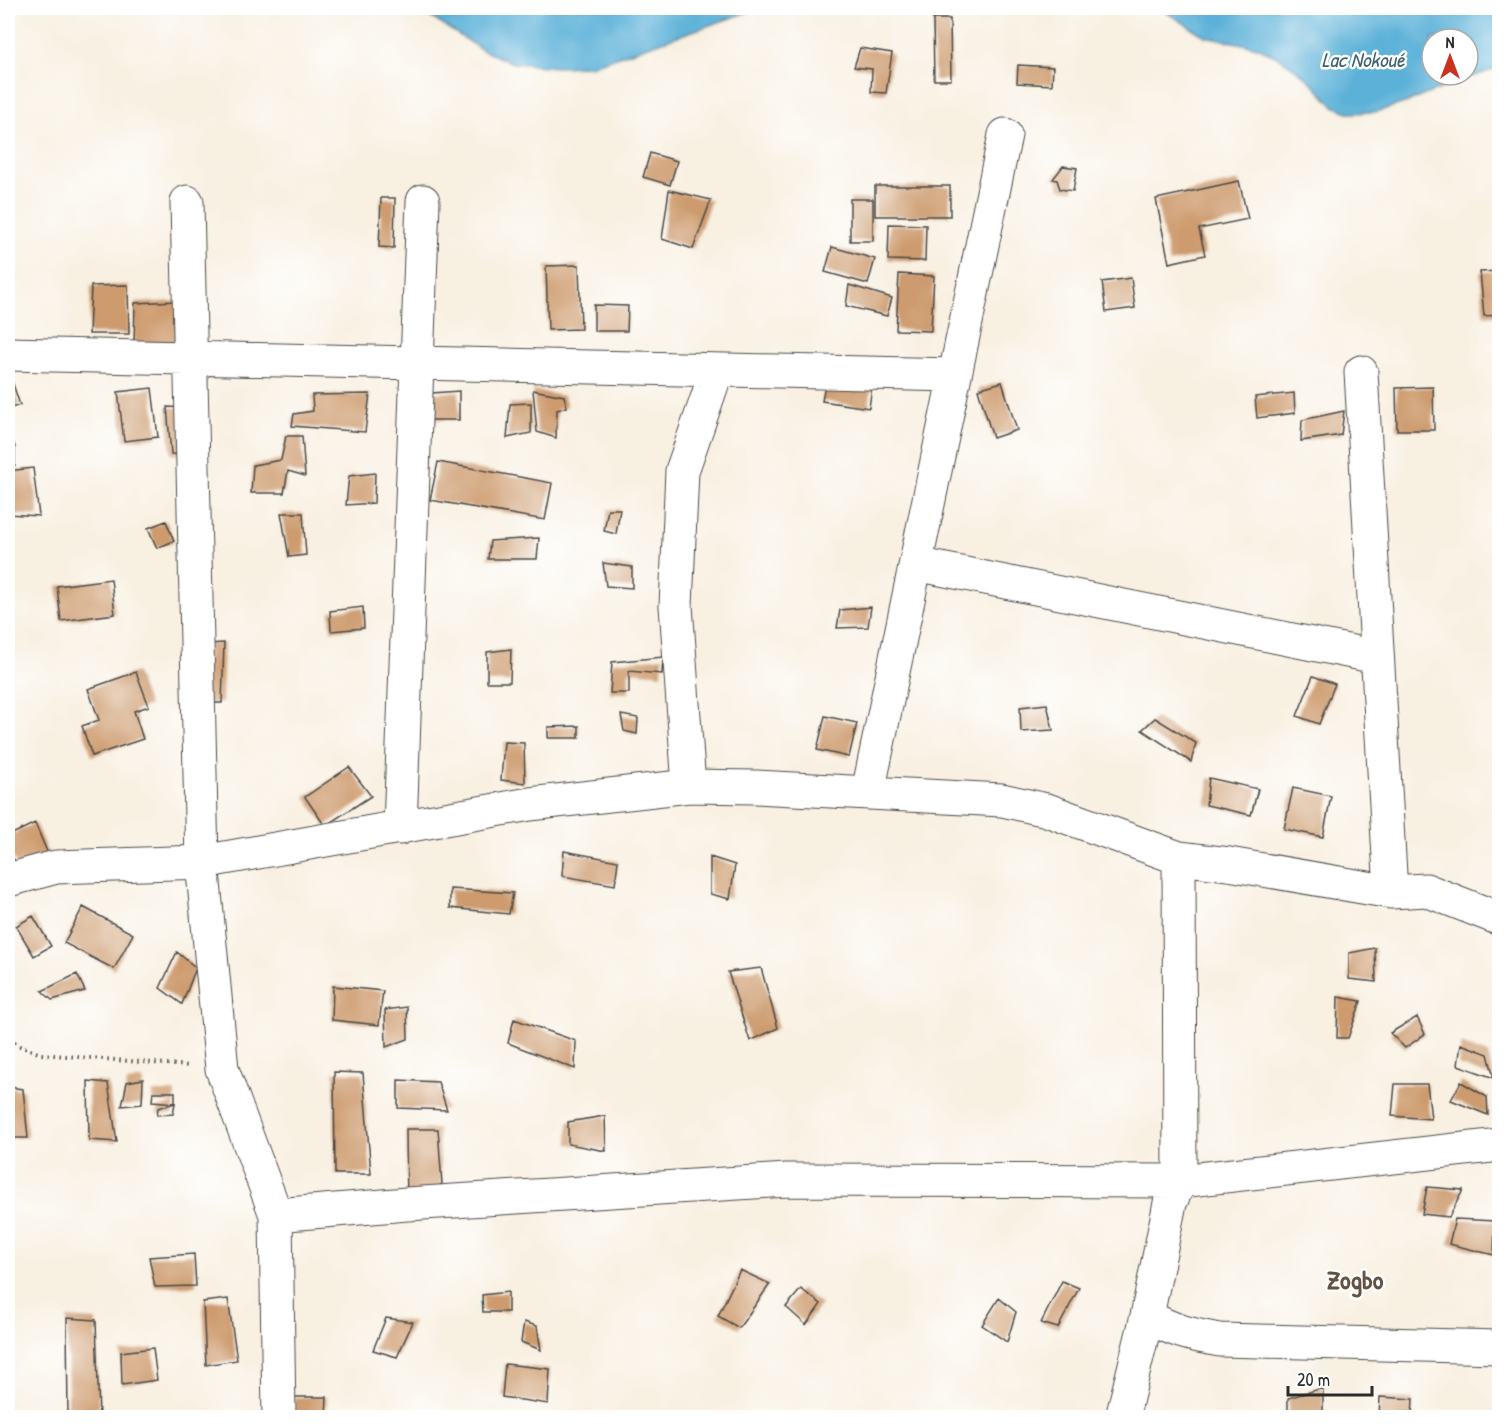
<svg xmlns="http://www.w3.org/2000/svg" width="1507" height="1425" viewBox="0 0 1507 1425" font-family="'Patrick Hand',sans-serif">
<rect width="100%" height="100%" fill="#fff"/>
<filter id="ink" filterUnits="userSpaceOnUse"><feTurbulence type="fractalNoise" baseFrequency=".0167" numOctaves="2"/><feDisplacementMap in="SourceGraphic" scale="12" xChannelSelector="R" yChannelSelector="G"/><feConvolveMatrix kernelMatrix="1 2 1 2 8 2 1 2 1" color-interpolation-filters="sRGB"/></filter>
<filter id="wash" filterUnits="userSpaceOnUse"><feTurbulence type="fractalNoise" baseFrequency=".008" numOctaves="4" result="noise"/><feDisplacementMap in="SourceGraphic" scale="24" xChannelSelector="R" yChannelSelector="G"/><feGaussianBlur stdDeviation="1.35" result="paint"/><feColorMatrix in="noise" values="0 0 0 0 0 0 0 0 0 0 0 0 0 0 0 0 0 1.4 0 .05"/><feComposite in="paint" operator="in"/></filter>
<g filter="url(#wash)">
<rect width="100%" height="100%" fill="#f8f0e1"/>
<!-- water -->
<path fill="#5cb1d8" stroke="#446e82" stroke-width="1.5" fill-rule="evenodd" d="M416 8H760L590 66 556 67 513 63 484 51Z
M1159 8H1499V68L1457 82 1408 102 1376 112 1350 113 1334 106 1307 78 1281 59 1257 47 1205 36ZM1432 39H1468V75H1432Z"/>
<g id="blocks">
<!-- building -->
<path fill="#cd9b6e" d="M933 19H950L951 80H934Z
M860 48 892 53 886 93 871 92 872 69 854 67Z
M1018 65 1053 67 1052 85 1017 83Z
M650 153 677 161 670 185 643 177Z
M1063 166 1077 168 1073 191 1060 189 1057 180 1053 179Z
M1239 181 1248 219 1199 229 1205 255 1169 263 1156 199Z
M875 186H950V216H875Z
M669 190 711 200 693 249 662 239Z
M381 198H395L394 248 379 247Z
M850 199H873V241H850Z
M889 224 926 225 925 261 888 260Z
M832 247 875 259 868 284 825 272Z
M579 265 581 329 548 330 546 266Z
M1500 271V315L1484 316 1480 272Z
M899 274 934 276 931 331 896 330Z
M1131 278 1135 308 1106 312 1102 282Z
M128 285 129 334H89L91 286Z
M849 285 892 298 887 316 846 306Z
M177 301V347H134L135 303Z
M594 305 628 306 627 331H594Z
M8 369 20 405 8 409Z
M827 372 873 379 869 408 822 401Z
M1002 382 1017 430 993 438 978 389Z
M1433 387 1434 430H1397L1396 388Z
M152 388 158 437 124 441 118 392Z
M533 390 564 396 567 407 557 410 556 438 537 432Z
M459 391V420H430L432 393Z
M1294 393 1295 413 1257 418 1255 397Z
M370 394 365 432 292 426 294 414 313 411 312 395Z
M531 403V433L507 438 510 404Z
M167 407 187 408 189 455 171 454Z
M1344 411 1341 435 1301 441 1302 420Z
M8 430 15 447V465H8Z
M286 436H302L305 476 288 471 284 493H251L253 465 281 460Z
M438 462 552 483 545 520 430 500Z
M33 468 39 516 8 514V471Z
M375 473 374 503 346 505 349 476Z
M608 509H620L616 534 604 531Z
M281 513H303L306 555 289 557Z
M166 521 174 541 157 548 148 528Z
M539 538 537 559H488L490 541Z
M603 563 632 567V588L606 586Z
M111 579 115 614 61 621 57 586Z
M363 607 364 628 331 631 330 611Z
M871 607 868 627 837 628 840 610Z
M224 643 222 703H204L208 644Z
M511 649 510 682H487V652Z
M663 657 662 674 629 671V693H610L612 662Z
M136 672 149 706 134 711 143 739 92 756 82 726 99 720 88 689Z
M1313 676 1335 684 1319 724 1297 716Z
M1047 704 1053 730 1021 732 1020 707Z
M621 715 638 718 637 734 624 731Z
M825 716 857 723 849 757 817 750Z
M1155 718 1196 743 1191 762 1142 730Z
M579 726V738H548V727Z
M504 742 524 743 525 783 501 780Z
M349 767 371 796 325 826 305 797Z
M1209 778 1258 789 1251 815 1206 805Z
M1293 788 1331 796 1323 837 1284 829Z
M35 823 48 854 17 865 8 850V836Z
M564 851 618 861 615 885 562 876Z
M710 857 735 865 730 899 710 894Z
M450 889 513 893 509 914 450 908Z
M83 907 133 934 114 969 64 943Z
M33 916 51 946 34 956 16 926Z
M1375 948 1376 982 1349 979V953Z
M177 952 196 968 182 1004 160 988Z
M761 968 778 1028 750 1041 728 972Z
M77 974 85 991 52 1000 42 991Z
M333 986 383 991 379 1025 332 1020Z
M1338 997 1361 1001 1348 1038H1337Z
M407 1007 408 1039 386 1047 385 1010Z
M1417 1017 1425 1034 1405 1048 1390 1033Z
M514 1019 576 1041 575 1069 508 1043Z
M1461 1044 1488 1054 1494 1078 1458 1065Z
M334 1072 363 1073 371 1174H335Z
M143 1079 142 1104 122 1106 127 1082Z
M398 1080 438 1082 447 1110 398 1108Z
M88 1081 108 1083 117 1142 89 1140Z
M1461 1082 1487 1097 1488 1115 1451 1100Z
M1395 1084H1427L1431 1119 1392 1116Z
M8 1087 23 1089 28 1138H8Z
M153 1092H175V1103L152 1101Z
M175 1103 173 1114 157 1115 158 1108Z
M605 1116 606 1151 568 1144V1122Z
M406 1129H438L442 1184 407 1204Z
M1427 1187 1463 1190 1449 1217 1422 1214Z
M1455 1219 1495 1221 1494 1255 1449 1244Z
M194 1254 196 1286 155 1287 149 1257Z
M740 1270 770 1284 739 1328 718 1316Z
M1062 1281 1079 1288 1058 1328 1041 1323Z
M801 1289 821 1304 806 1325 786 1307Z
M508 1292V1312H483L482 1295Z
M999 1298 1016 1312 1007 1342 982 1325Z
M228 1299 237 1360 206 1365 203 1302Z
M67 1318 96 1320 99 1418H68Z
M386 1318 413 1322 397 1357 373 1350Z
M524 1322 537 1326 541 1350 521 1342Z
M153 1348 157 1380 122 1385 121 1352Z
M505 1364 550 1369 548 1404 502 1397Z
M1323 1388V1418H1288V1398Z
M295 1397H327L326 1418H294Z
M1380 1397 1413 1399 1412 1418H1379Z"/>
</g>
</g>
<g filter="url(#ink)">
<use href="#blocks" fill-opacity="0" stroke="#4a4946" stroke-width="1.5"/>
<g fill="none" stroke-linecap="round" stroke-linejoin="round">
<defs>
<path id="minor" d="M187 202 202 862 222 1069 276 1215 279 1418
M8 354 955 375
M1361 372 1391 892
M916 564 1377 657
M689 786 676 606 682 471 717 370
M868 792 1005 135
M400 828 423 201
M8 880 56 867 202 862 530 804 689 786 756 787 1002 800 1047 810 1179 858 1229 864 1391 892 1426 890 1500 919
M276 1215 407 1204 787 1180 1180 1181 1500 1145
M1147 1316C1173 1331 1191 1335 1220 1340L1500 1347
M1122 1418 1147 1316 1170 1203 1180 1181 1179 858"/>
</defs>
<!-- minor casing -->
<use href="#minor" stroke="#4a4946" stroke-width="35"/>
<!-- path -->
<path stroke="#4a4946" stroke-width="4" stroke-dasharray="1.5 4.5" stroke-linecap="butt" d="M8 1032 17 1045 41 1054 191 1066"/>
<!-- minor -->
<use href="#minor" stroke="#fff" stroke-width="33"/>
</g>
</g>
<g text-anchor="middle" stroke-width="5" stroke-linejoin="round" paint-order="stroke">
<!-- water labels -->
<g font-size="21" font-style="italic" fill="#3f6170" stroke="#fff">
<text x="1363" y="67">Lac Nokoué</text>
</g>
<!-- district labels -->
<g font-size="26" font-weight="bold" fill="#645242" stroke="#fff">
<text x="1355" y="1289">Zogbo</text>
</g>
</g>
<!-- margin -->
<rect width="1507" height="1425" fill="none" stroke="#fff" stroke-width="30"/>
<!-- north arrow -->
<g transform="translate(1450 57)"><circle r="28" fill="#ffffff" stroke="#aaaaaa" stroke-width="1.5"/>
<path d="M0-4.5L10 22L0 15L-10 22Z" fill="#c8321e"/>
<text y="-9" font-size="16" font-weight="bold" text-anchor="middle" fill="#2b2b2b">N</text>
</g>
<!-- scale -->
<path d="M1288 1386v9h84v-9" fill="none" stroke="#2b2b2b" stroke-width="3"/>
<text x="1297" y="1386" font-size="18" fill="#2b2b2b" stroke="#ffffff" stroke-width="4.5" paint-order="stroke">20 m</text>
</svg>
